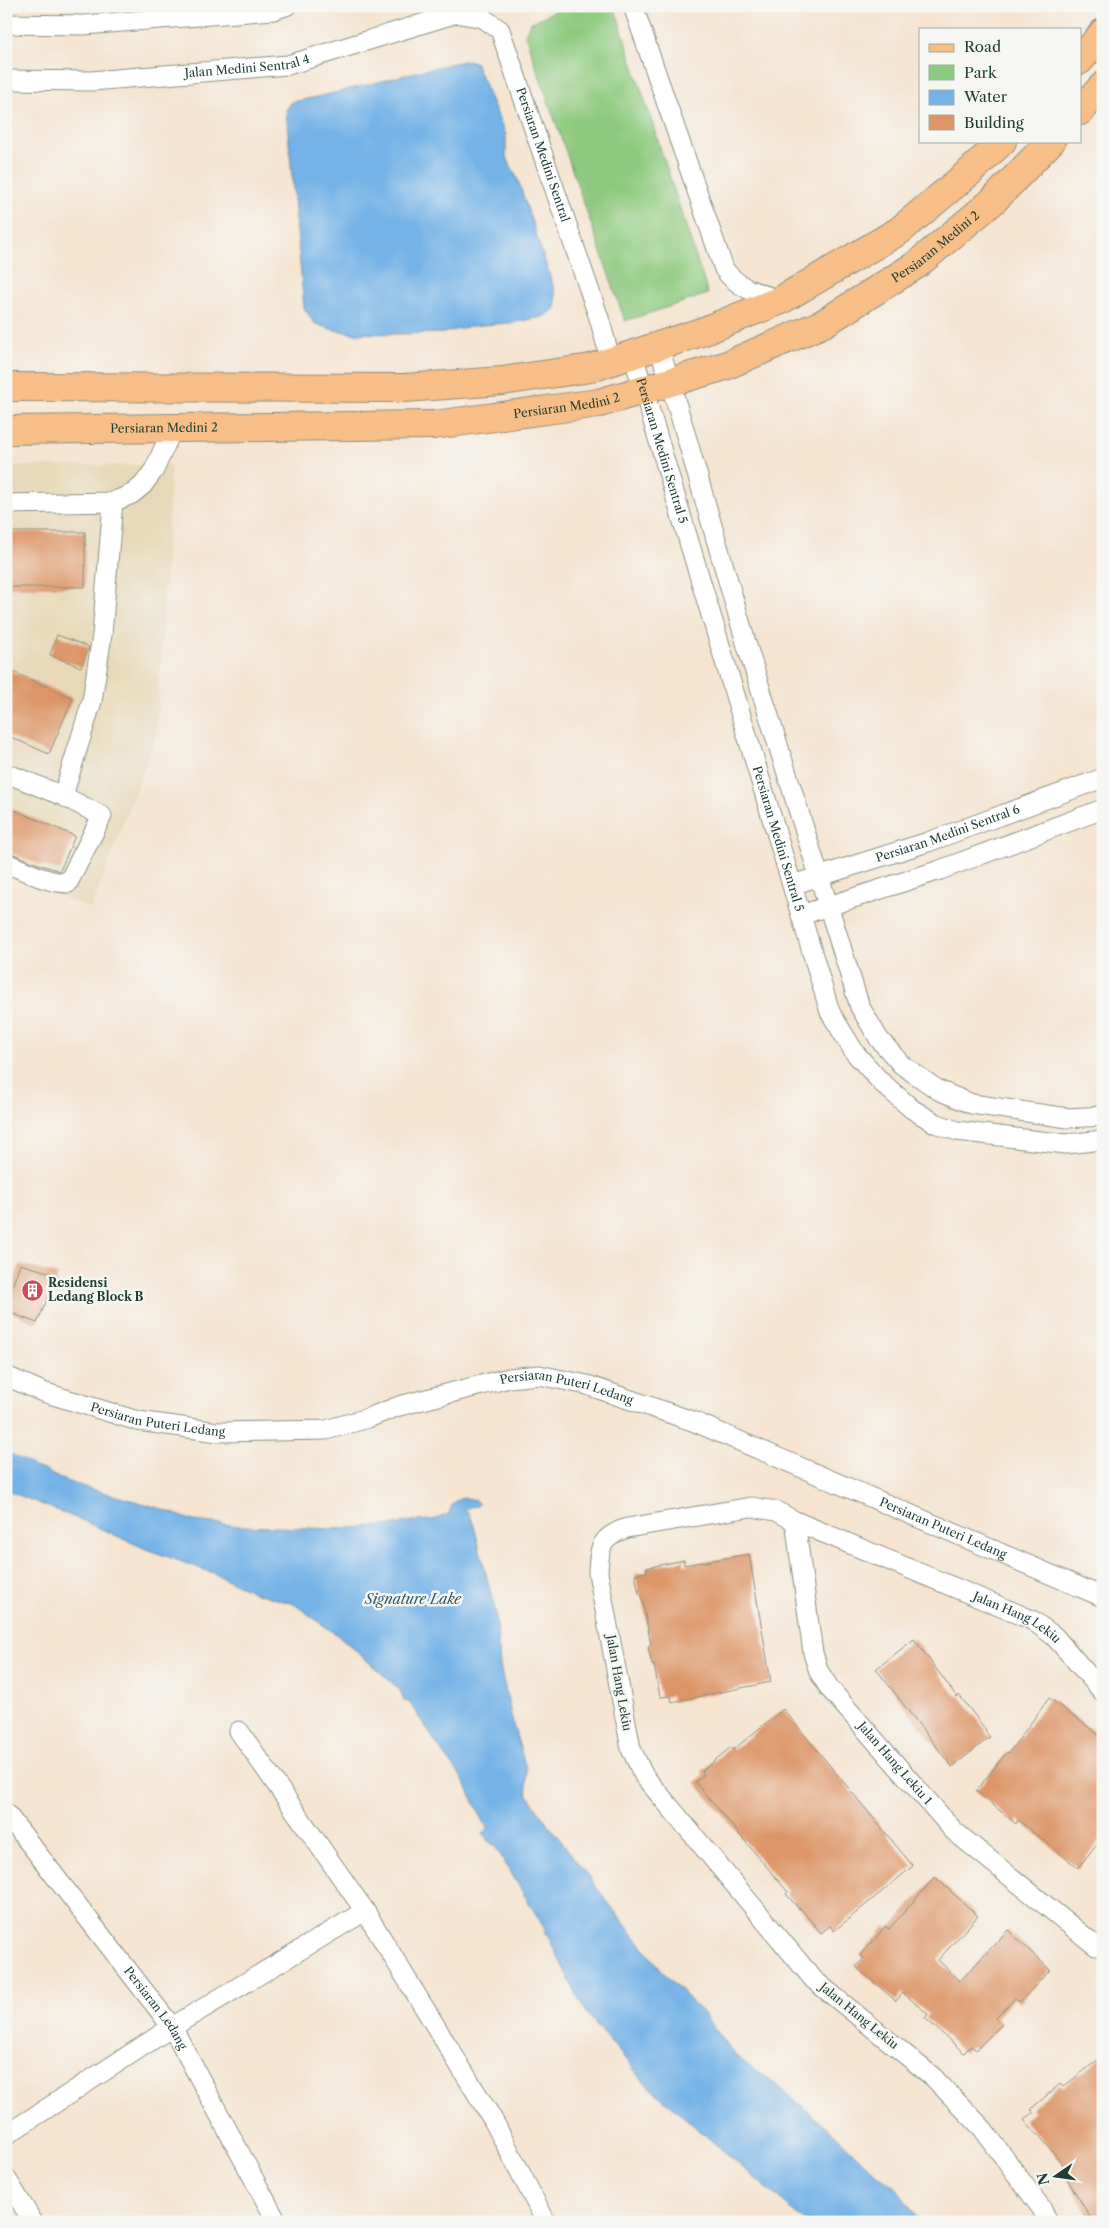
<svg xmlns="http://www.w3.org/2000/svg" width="1109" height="2228" viewBox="0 0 1109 2228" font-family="'Libre Caslon Text',serif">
<rect width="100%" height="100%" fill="#f6f6f2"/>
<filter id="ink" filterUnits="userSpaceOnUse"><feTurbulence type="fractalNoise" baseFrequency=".02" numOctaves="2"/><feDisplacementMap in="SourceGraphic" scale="10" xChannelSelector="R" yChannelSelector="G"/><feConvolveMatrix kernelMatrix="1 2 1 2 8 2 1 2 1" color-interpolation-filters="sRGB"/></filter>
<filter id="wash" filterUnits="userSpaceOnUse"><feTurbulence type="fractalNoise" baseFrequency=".0096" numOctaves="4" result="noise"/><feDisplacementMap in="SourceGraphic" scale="20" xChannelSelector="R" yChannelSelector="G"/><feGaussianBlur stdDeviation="1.12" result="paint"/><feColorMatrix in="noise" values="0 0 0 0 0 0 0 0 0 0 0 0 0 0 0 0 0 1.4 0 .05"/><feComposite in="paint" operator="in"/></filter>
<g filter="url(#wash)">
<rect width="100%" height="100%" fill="#f5e4d0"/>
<!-- built -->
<path fill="#e8d9ba" d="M171 465 157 733 91 909 6 873V466Z"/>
<!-- green -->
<path fill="#8dc97e" stroke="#568359" d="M565 6H614L708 294 625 321 525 35 530 23Z"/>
<!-- water -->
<path fill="#75b2e7" stroke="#4a788e" d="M468 60 475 62 506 135V156L518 180 555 292 556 308 543 317 510 323 471 326 443 333 401 334 351 333 330 329 314 323 304 308 286 110 292 102C352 91 409 72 468 60Z
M6 1457 15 1462 44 1470 58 1478 84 1487 156 1507 194 1521 240 1526 338 1529 392 1525 413 1521 433 1520 449 1514C451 1498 468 1493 479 1504L477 1506 469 1507 465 1511 470 1515 474 1526 496 1614 500 1666 514 1728 526 1768 527 1794 548 1824 623 1922 665 1974 701 2011 736 2056 783 2090 840 2139 866 2165 897 2189 920 2222H806L648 2086 584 2010 543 1926 495 1846 488 1841 483 1834 487 1828 462 1778 441 1750 409 1702 404 1701 400 1690 344 1640 294 1604 253 1592 213 1573 146 1549 86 1522 6 1490Z"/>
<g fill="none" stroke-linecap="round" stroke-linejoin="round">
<!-- stream -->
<path stroke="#75b2e7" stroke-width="5.5" d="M6 1454 31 1467"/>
</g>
<g id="blocks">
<!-- building -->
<path fill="#dd9568" d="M6 532H85V587H6Z
M57 635 89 647 81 667 50 655Z
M6 669 73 698 49 754 6 735Z
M12 809 75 836 60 871 41 865 6 851V823Z
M20 1264 58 1275 37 1323 6 1311V1304Z
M749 1554 771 1682 672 1702 671 1696 660 1697 654 1665H652L648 1646 651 1645 641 1593 639 1594 635 1574 647 1572 646 1568 684 1560V1565Z
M914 1639 957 1697 959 1695 986 1730 985 1731 990 1737 952 1767 876 1669Z
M1049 1698 1103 1738V1836L1078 1868 1018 1820 1016 1824 976 1791 1007 1752 1009 1753Z
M783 1709 913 1866 834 1931 830 1926 821 1933 800 1908 799 1909 786 1894 788 1892 695 1782 704 1775 702 1771 731 1747 733 1750Z
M935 1877 978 1916 938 1960 960 1981 1008 1930 1050 1970 1020 2002 1015 1998 996 2018 1002 2024 976 2050 971 2046 964 2053 925 2018 928 2014 903 1993 896 2001 856 1967 864 1958 860 1955 874 1940 885 1926 889 1929Z
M1103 2056V2222H1093L1066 2177 1071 2174 1038 2134 1037 2135 1024 2120 1034 2112 1031 2109 1060 2084 1063 2087Z"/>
</g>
</g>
<g filter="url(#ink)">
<use href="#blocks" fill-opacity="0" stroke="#8a9082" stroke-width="1"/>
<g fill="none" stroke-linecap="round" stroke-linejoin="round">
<defs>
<g id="minor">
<path d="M633 6 724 269C738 289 758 293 781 300"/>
<path id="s1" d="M461 14 483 18 500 30 600 321 611 362"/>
<path d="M6 24 84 25 273 10 286 6"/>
<path id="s2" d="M6 80 91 81 288 65 480 6"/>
<path d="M659 347 682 422 747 646 860 1007 879 1039 902 1065 938 1090 972 1104 1068 1118 1103 1116"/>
<path id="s3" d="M633 355 830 1012 855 1053 881 1082 912 1109 935 1123 957 1131 1066 1144 1103 1140"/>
<path d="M6 504 113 502 132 494 143 485 154 470 173 428"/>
<path d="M6 773 63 796 102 816 68 883C47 883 26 871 6 863"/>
<path d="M63 796 92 701 102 635 113 502"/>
<path id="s4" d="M792 885 928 842 1103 778"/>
<path d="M801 915 940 870 1103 809"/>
<path id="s5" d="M6 1376 43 1392 138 1421 218 1432 326 1430 368 1418 399 1406 509 1378 539 1375 587 1385 695 1422 1103 1597"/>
<path id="s6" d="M795 1521 813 1653 819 1672 830 1689 954 1831 1096 1946"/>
<path d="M239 1731 365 1911 493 2120 546 2222"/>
<path id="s7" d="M6 1813 172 2027 277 2222"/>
<path d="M6 2135 172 2027 365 1911"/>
<path d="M6 2178 33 2222"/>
<path id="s8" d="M1048 2222 1042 2209 983 2129 933 2077 814 1980 644 1776 631 1749 598 1573C599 1546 601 1537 627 1528L751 1507 776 1511 795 1521 1032 1620 1054 1636 1103 1692"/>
</g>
<g id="primary">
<path d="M1080 60 1103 33"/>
<path d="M1080 111 1103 86"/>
<path d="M6 387 404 388 502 381 591 368 704 331 781 300 899 231 971 171 1002 141"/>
<path id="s9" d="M6 430 434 425 599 403 725 366 824 323 916 265 993 201 1051 141"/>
</g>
</defs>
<!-- minor casing -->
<use href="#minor" stroke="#8a9082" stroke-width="21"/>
<!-- primary casing -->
<use href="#primary" stroke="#8a9082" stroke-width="30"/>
<!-- minor -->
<use href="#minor" stroke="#fff" stroke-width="19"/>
<!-- primary -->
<use href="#primary" stroke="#f7be87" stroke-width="28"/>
</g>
</g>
<!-- icons -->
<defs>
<symbol id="building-disc" viewBox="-11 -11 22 22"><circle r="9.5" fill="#d1495b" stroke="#f6f6f2"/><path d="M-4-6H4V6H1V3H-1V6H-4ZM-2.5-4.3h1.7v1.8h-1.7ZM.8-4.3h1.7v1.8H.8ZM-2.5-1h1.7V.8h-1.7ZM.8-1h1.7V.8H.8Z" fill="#fff"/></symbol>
</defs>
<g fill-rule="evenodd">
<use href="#building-disc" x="20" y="1278" width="25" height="25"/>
</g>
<g text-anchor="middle" stroke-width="5" stroke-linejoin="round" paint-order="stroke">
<!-- street labels -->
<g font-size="12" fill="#1f3d34" stroke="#f6f6f2">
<text dy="4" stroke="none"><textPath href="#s2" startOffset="242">Jalan Medini Sentral 4</textPath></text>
<text dy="4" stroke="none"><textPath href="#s1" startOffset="175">Persiaran Medini Sentral</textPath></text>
<text dy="4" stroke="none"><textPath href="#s9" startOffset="969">Persiaran Medini 2</textPath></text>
<text dy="4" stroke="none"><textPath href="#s9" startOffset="562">Persiaran Medini 2</textPath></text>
<text dy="4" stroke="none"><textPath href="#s9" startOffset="158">Persiaran Medini 2</textPath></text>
<text dy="4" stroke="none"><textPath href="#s3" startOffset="100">Persiaran Medini Sentral 5</textPath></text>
<text dy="4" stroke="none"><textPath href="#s4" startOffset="164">Persiaran Medini Sentral 6</textPath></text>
<text dy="4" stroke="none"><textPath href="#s3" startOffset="505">Persiaran Medini Sentral 5</textPath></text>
<text dy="4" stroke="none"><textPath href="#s5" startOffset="578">Persiaran Puteri Ledang</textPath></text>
<text dy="4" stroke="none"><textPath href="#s5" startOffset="159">Persiaran Puteri Ledang</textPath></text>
<text dy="4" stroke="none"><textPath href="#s5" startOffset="982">Persiaran Puteri Ledang</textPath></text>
<text dy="4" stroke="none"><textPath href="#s8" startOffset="1288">Jalan Hang Lekiu</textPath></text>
<text transform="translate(619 1683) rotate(80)" y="4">Jalan Hang Lekiu</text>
<text dy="4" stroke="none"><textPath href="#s6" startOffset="272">Jalan Hang Lekiu 1</textPath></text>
<text dy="4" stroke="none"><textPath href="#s7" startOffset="246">Persiaran Ledang</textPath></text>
<text transform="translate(859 2016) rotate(39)" y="4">Jalan Hang Lekiu</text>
</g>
<!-- poi labels -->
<g font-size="12" font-weight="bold" fill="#1f3d34" stroke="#f6f6f2" text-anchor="start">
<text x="48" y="1287">Residensi<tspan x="48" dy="14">Ledang Block B</tspan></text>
</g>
<!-- water labels -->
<g font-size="14" font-style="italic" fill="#345a61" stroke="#f6f6f2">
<text x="413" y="1604">Signature Lake</text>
</g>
</g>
<!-- margin -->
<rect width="1109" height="2228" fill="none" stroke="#f6f6f2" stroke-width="25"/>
<!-- legend -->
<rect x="919" y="28" width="162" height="115" fill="#f6f6f2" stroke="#a0aca6"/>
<rect x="929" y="44" width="25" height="8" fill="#f7be87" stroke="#a0aca6"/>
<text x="964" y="52" font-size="15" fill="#1f3d34">Road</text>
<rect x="929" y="65" width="25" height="15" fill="#8dc97e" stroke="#a0aca6"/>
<text x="964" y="78" font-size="15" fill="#1f3d34">Park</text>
<rect x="929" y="90" width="25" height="15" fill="#75b2e7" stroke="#a0aca6"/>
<text x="964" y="102" font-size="15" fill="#1f3d34">Water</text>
<rect x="929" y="115" width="25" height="15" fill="#dd9568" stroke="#a0aca6"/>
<text x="964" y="128" font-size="15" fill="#1f3d34">Building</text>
<!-- north arrow -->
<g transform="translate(1056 2176) rotate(257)" stroke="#f6f6f2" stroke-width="4" paint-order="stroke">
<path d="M0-4L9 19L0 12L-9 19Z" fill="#1f3d34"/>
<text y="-8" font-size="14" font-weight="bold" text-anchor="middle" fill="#1f3d34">N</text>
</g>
</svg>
